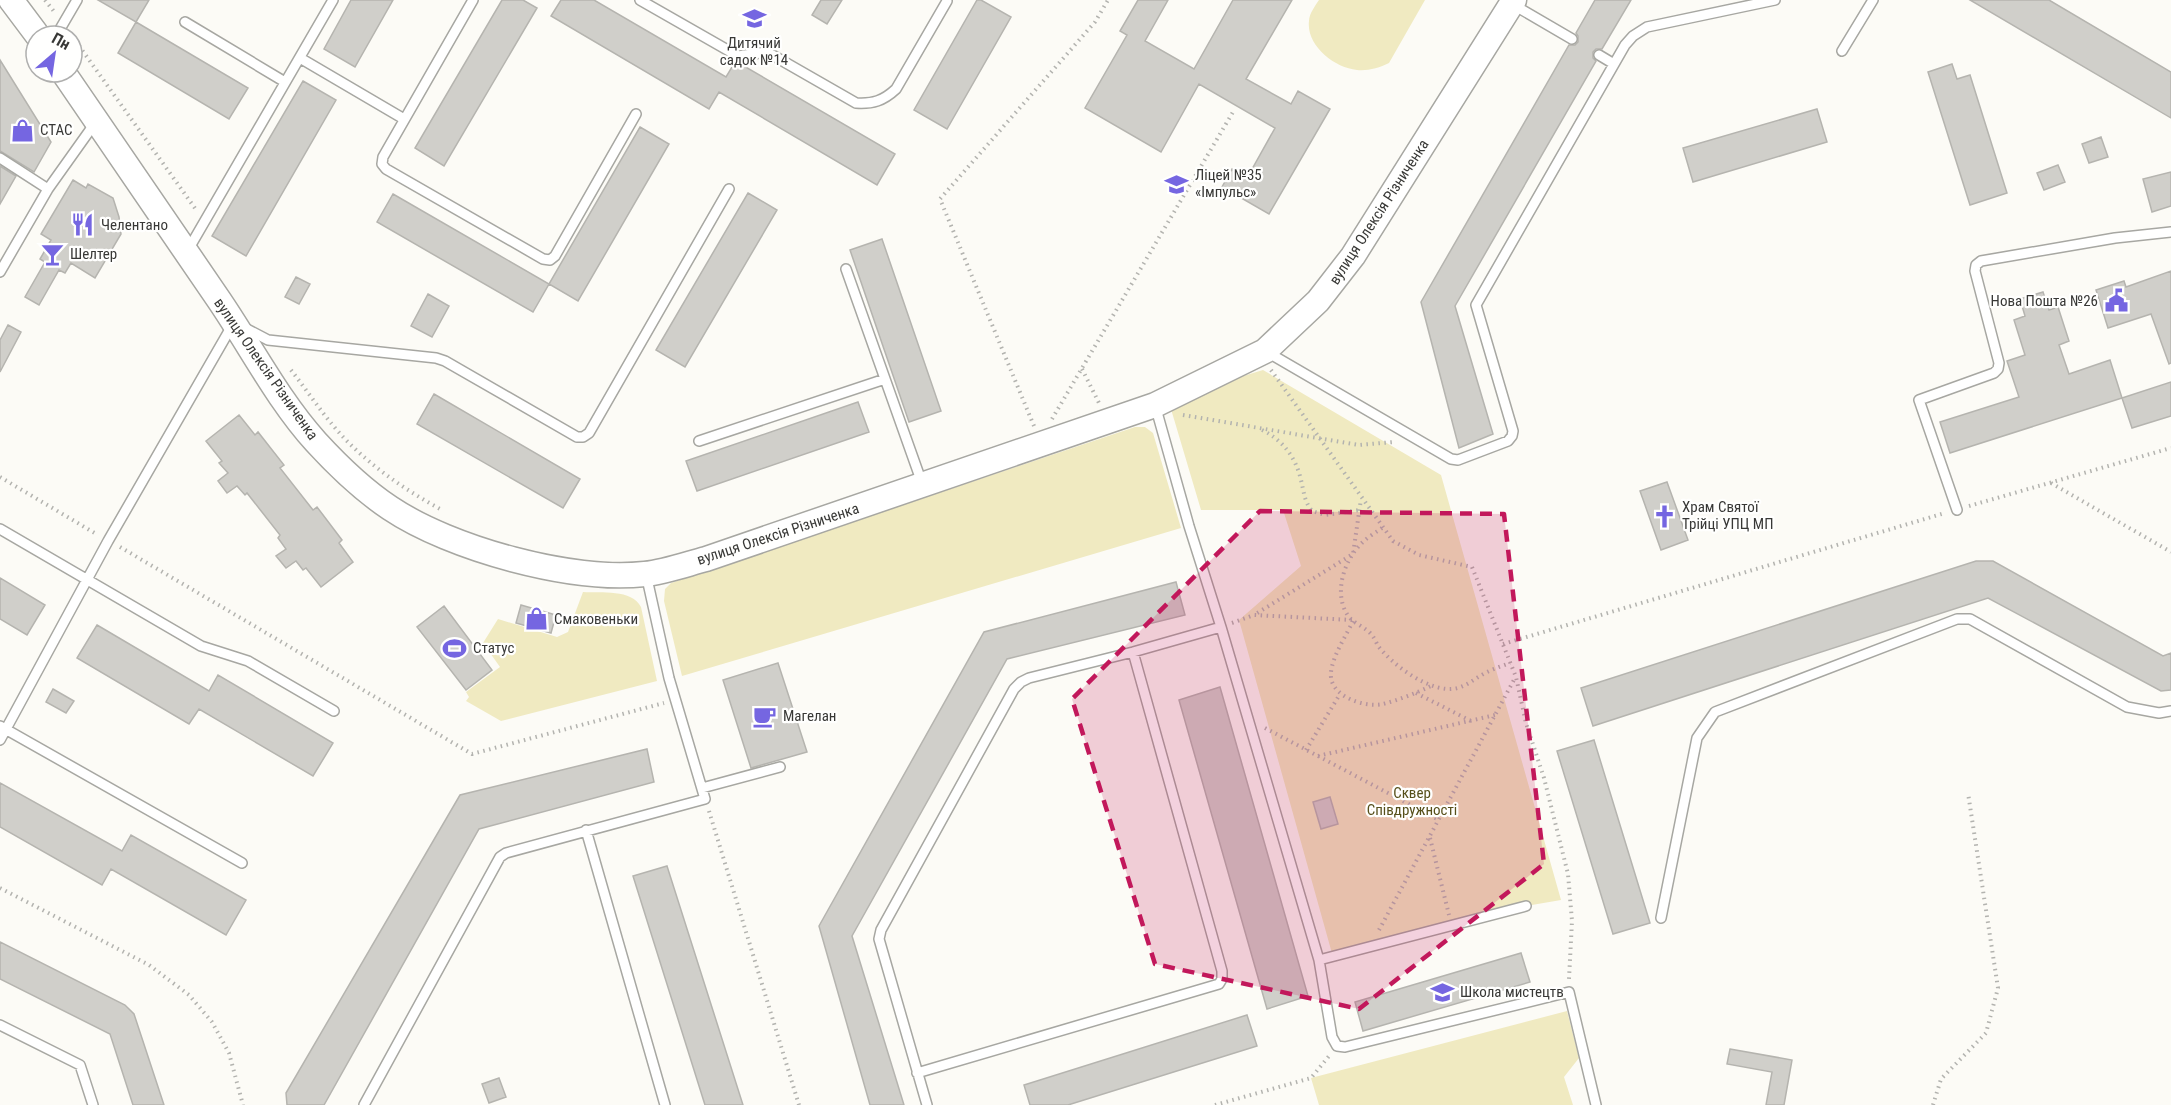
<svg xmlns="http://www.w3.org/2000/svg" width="2171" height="1105" viewBox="0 0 2171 1105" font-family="'Roboto Condensed',sans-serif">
<rect width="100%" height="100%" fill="#fcfbf6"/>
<!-- green -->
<path fill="#f0eac1" d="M1319 0H1425L1389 63C1379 68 1368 71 1357 70 1334 68 1306 45 1309 21 1309 14 1315 6 1319 0Z
M1263 370 1441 475 1561 900 1526 906 1333 957 1239 620 1301 566 1283 510H1201L1168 399Z
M1135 427H1145L1153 433 1181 528 682 676 664 601 665 589 671 583Z
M583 592C601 593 632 589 641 607L657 681 501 721 466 701 469 697 466 692 500 667 483 643 498 619 557 637 568 632Z
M1567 1011 1579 1058 1564 1077 1573 1105H1319L1311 1078Z"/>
<!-- building -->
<path fill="#d0cfca" stroke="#b5b4af" stroke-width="1.5" d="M98 0H149L136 22Z
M351 0H393L355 67 324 49Z
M502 0H523L537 8 444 166 415 148Z
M561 0H594L726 77 735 62H737L895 154 877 185 719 92 709 109 551 16Z
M821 0H842L827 24 812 15Z
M977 0H981L1011 17 947 129 914 110Z
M1138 0H1168L1145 41 1194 69 1233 0H1292L1246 79 1291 104 1298 91 1330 109 1269 214 1222 187 1232 169 1247 178 1275 128 1199 84 1161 152 1085 108 1127 35 1120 31Z
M1595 0H1631L1602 49H1596L1593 52V58L1596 61 1455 306 1493 434 1459 448 1421 302 1569 45H1575L1578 42V36L1576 33Z
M1970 0H2049L2171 72V118Z
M136 22 248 88 229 119 118 53Z
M0 60 51 142 34 172 0 151Z
M1952 64 1957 79 1970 75 2007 193 1970 205 1928 72Z
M303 81 336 100 246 256 212 236Z
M1817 109 1827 142 1693 182 1683 148Z
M640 127 669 144 578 301 549 284Z
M2101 137 2108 157 2089 163 2082 144Z
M2058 165 2065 182 2044 190 2037 173Z
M0 166 16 176 0 204Z
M2171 172V206L2152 212 2143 179Z
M73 180 86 188 88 184 113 198 119 217 121 234 95 278 71 263 65 273 59 270 39 305 25 297 45 262 40 259 51 240 41 234Z
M748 193 777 210 685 367 656 350Z
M393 194 549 284 533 312 377 222Z
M882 239 941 411 909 422 850 250Z
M2171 271V363L2169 364 2151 314 2108 328 2096 290 2124 281 2126 287Z
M296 277 310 284 299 304 285 297Z
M2043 292 2049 310 2058 307 2069 341 2059 345 2069 374 2110 360 2122 398 1950 453 1940 422 2019 397 2007 361 2025 355 2014 320 2025 316 2020 299Z
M428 294 449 306 432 337 411 326Z
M8 325 21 332 0 372V340Z
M2171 382V416L2132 428 2122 398Z
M434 394 580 479 563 508 417 424Z
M858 402 869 432 697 491 686 461Z
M239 415 255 435 258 432 284 465 280 468 313 510 317 507 342 540 339 543 353 562 321 587 306 568 303 570 296 561 286 568 276 556 286 549 278 538 280 535 247 493 245 495 237 486 227 493 218 481 228 473 219 463 222 461 206 441Z
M1667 482 1688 540 1661 550 1640 491Z
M1976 561H1993L2163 656 2171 653V690L2161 691 1988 598 1593 726 1581 688Z
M0 578 45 605 27 635 0 619Z
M1176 582 1185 615 1007 659 852 936 904 1105H870L819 926 984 632Z
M521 605 556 615 551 633 516 623Z
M444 606 492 670 466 690 417 627Z
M97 625 209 691 218 675 333 743 313 776 199 709 189 724 77 658Z
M778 663 807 752 751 768 723 680Z
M1220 687 1308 996 1267 1009 1179 700Z
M53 689 74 701 66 713 46 702Z
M1594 740 1650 923 1613 934 1557 751Z
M647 749 654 782 479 829 324 1105H287L286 1093 460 795Z
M0 783 122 851 131 835 246 900 226 935 111 869 102 885 0 827Z
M1330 797 1338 824 1321 829 1313 802Z
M667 866 743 1105H705L633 876Z
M0 942 125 1005 134 1014 164 1105H133L110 1034 0 979Z
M1521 953 1530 982 1363 1031 1355 1002Z
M1247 1015 1257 1046 1068 1105H1030L1024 1085Z
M1730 1049 1792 1060 1784 1105H1766L1772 1072 1727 1064Z
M499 1078 506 1097 489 1103 482 1084Z"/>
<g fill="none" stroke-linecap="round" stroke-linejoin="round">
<defs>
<path id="service" d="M473 0 383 157 382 164 386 169 543 259 550 260 555 256 636 114
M640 0 738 56 767 52 856 103C873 104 883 101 896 89L947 1
M1512 4 1572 39
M185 22 285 82
M56 36 77 0
M1842 51 1873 0
M1599 55 1614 64
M300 58 404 119
M0 158 48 189
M188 250 333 0
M846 269 922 483
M0 272 48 189 95 123
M245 328 268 340 436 358 445 361 577 437H583L589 433 729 189
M1267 352 1451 459 1458 460 1508 441 1512 436 1513 431 1476 305 1625 45 1633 36 1647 27 1775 0
M699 441 885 379
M1957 510 1919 400 1994 373 1998 369 1999 363 1975 271 1976 265 1981 261 2115 238 2171 232
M0 529 201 646 248 661 334 711
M1221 627 1319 960
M0 726 242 863
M0 740 108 541 233 324
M702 788 780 767
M586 830 665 1105
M1526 906 1319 960 1332 1037 1337 1046 1345 1047 1569 992 1596 1105
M1661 918 1697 738 1715 712 1957 619H1970L2127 707 2159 713 2171 711
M0 1025 80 1065 93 1105
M917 1073 1219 984 1222 979V971L1133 652
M364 1105 500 857 506 853 705 799 669 678 646 574
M927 1105 879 939 881 930 1014 689 1021 682 1029 678 1133 652 1221 627 1189 526 1155 405"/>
<path id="tertiary" d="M11 0 38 36
M63 72C115 148 167 224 219 300 251 347 278 400 316 442 338 466 363 490 390 508 451 549 572 582 645 574 665 572 687 564 706 559L1155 405 1265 351 1318 301 1353 256 1514 0"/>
</defs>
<!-- service casing -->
<use href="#service" stroke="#a7a7a2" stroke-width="12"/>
<!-- tertiary casing -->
<use href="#tertiary" stroke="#a7a7a2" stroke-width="27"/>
<!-- path -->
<path stroke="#b3b3af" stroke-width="4" stroke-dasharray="1.5 4.5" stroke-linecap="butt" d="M45 0 56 14
M72 36 197 211
M1082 369 1099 403
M291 370C309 393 325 418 345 439 373 468 407 491 442 510
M1271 370 1393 541 1419 555 1472 567 1516 677 1526 723 1544 778 1568 874 1572 921 1569 979
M1183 415 1359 445 1394 442
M1052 419 1233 112
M1034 426 940 199 1095 22 1108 0
M1262 430C1283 440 1296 458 1301 480 1304 492 1304 501 1312 511L1325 515 1359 510
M0 477 98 535
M2051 483 2171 552
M1969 506 2171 448
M1382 528C1375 533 1366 538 1360 545 1343 562 1333 596 1349 617 1355 624 1365 627 1371 634 1374 637 1376 642 1378 646 1393 665 1423 687 1447 689 1463 690 1472 680 1485 673 1493 669 1502 666 1510 663
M120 547 472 754 664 703
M1352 620 1254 615 1353 554 1361 499
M1353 621C1346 636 1333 655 1331 672 1328 696 1364 708 1383 704 1399 700 1416 693 1431 686
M1232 623 1254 615
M1503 644 1945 513
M1416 693 1471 721
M1265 728 1439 820
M1306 750 1340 694
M1318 756 1495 715
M709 811 799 1105
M1430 838 1449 915
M0 888 149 965 189 995 212 1022 229 1053 243 1105
M1379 930 1515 678
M1215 1105 1311 1078 1329 1056
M1933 1105 1941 1079 1986 1033 1998 988 1968 793"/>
<!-- service -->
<use href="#service" stroke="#fff" stroke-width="9"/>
<!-- tertiary -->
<use href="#tertiary" stroke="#fff" stroke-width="24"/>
</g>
<!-- marked area -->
<path fill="#c2185b" fill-opacity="0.2" stroke="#c2185b" stroke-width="4.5" stroke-dasharray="12 8" stroke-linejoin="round" d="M1260 511 1504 514 1544 864 1359 1009 1155 964 1072 699Z"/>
<!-- icons -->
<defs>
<symbol id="school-bare" viewBox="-9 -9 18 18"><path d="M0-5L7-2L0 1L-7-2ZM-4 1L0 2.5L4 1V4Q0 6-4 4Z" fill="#7566e1" stroke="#fffffe" stroke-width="2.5" paint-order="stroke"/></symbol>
<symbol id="shop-bare" viewBox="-9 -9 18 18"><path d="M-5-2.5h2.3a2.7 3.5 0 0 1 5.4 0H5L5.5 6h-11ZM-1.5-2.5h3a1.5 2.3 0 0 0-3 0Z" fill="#7566e1" stroke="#fffffe" stroke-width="2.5" paint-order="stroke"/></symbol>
<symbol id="restaurant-bare" viewBox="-9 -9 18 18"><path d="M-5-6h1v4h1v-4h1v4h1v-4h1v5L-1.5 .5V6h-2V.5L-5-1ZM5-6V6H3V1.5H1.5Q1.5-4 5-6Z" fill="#7566e1" stroke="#fffffe" stroke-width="2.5" paint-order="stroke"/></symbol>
<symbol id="bar-bare" viewBox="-9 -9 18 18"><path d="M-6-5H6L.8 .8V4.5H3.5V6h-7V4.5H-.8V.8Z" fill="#7566e1" stroke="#fffffe" stroke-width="2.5" paint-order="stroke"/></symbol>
<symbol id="civic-bare" viewBox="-9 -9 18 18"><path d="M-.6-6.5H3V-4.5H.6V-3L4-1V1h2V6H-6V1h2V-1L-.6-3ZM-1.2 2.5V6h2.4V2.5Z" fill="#7566e1" stroke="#fffffe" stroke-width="2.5" paint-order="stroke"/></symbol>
<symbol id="church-bare" viewBox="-9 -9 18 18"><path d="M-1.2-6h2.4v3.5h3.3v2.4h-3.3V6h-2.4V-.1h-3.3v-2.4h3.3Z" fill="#7566e1" stroke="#fffffe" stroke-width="2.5" paint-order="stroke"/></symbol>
<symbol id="stadium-bare" viewBox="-9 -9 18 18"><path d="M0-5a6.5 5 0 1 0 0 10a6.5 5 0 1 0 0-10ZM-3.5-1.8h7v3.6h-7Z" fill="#7566e1" stroke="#fffffe" stroke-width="2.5" paint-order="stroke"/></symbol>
<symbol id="cafe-bare" viewBox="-9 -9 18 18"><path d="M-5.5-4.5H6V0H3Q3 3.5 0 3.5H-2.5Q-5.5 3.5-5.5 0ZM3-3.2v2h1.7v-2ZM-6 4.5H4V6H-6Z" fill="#7566e1" stroke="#fffffe" stroke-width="2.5" paint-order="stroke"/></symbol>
</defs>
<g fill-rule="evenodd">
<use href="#school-bare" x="738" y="2" width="33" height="33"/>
<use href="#shop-bare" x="6" y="114" width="33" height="33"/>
<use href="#school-bare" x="1160" y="168" width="33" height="33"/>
<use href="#restaurant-bare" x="66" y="208" width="33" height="33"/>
<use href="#bar-bare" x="36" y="238" width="33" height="33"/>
<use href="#civic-bare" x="2100" y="284" width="33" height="33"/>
<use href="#church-bare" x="1648" y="500" width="33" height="33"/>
<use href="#shop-bare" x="520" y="602" width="33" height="33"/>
<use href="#stadium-bare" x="438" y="632" width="33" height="33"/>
<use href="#cafe-bare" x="748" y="700" width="33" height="33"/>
<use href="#school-bare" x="1426" y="976" width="33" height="33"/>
</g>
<g text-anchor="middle" stroke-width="4.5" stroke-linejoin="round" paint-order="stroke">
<!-- poi labels -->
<g font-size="15" fill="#383836" stroke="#fffffe" text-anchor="start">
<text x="754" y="48" text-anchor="middle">Дитячий<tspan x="754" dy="17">садок №14</tspan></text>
<text x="40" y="135">СТАС</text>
<text x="1195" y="180">Ліцей №35<tspan x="1195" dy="17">«Імпульс»</tspan></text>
<text x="101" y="230">Челентано</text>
<text x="70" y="259">Шелтер</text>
<text x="2098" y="306" text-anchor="end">Нова Пошта №26</text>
<text x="1682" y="512">Храм Святої<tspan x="1682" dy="17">Трійці УПЦ МП</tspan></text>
<text x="554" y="624">Смаковеньки</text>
<text x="473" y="653">Статус</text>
<text x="783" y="721">Магелан</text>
<text x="1460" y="997">Школа мистецтв</text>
</g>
<!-- street labels -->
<g font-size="15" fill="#383836" stroke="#fffffe">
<text transform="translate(1379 212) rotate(-57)" y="5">вулиця Олексія Різниченка</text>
<text transform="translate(266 369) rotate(55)" y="5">вулиця Олексія Різниченка</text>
<text transform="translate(778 534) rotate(-18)" y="5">вулиця Олексія Різниченка</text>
</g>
<!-- park labels -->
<g font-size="15" fill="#564f1a" stroke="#fffffe">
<text x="1412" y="798">Сквер<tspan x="1412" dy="17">Співдружності</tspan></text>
</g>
</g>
<!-- north arrow -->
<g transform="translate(54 54) rotate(29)"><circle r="28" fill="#fffffe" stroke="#afafae" stroke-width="1.5"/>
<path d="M0-4.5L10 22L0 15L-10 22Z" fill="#7566e1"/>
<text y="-9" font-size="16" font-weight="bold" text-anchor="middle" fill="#383836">Пн</text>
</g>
</svg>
